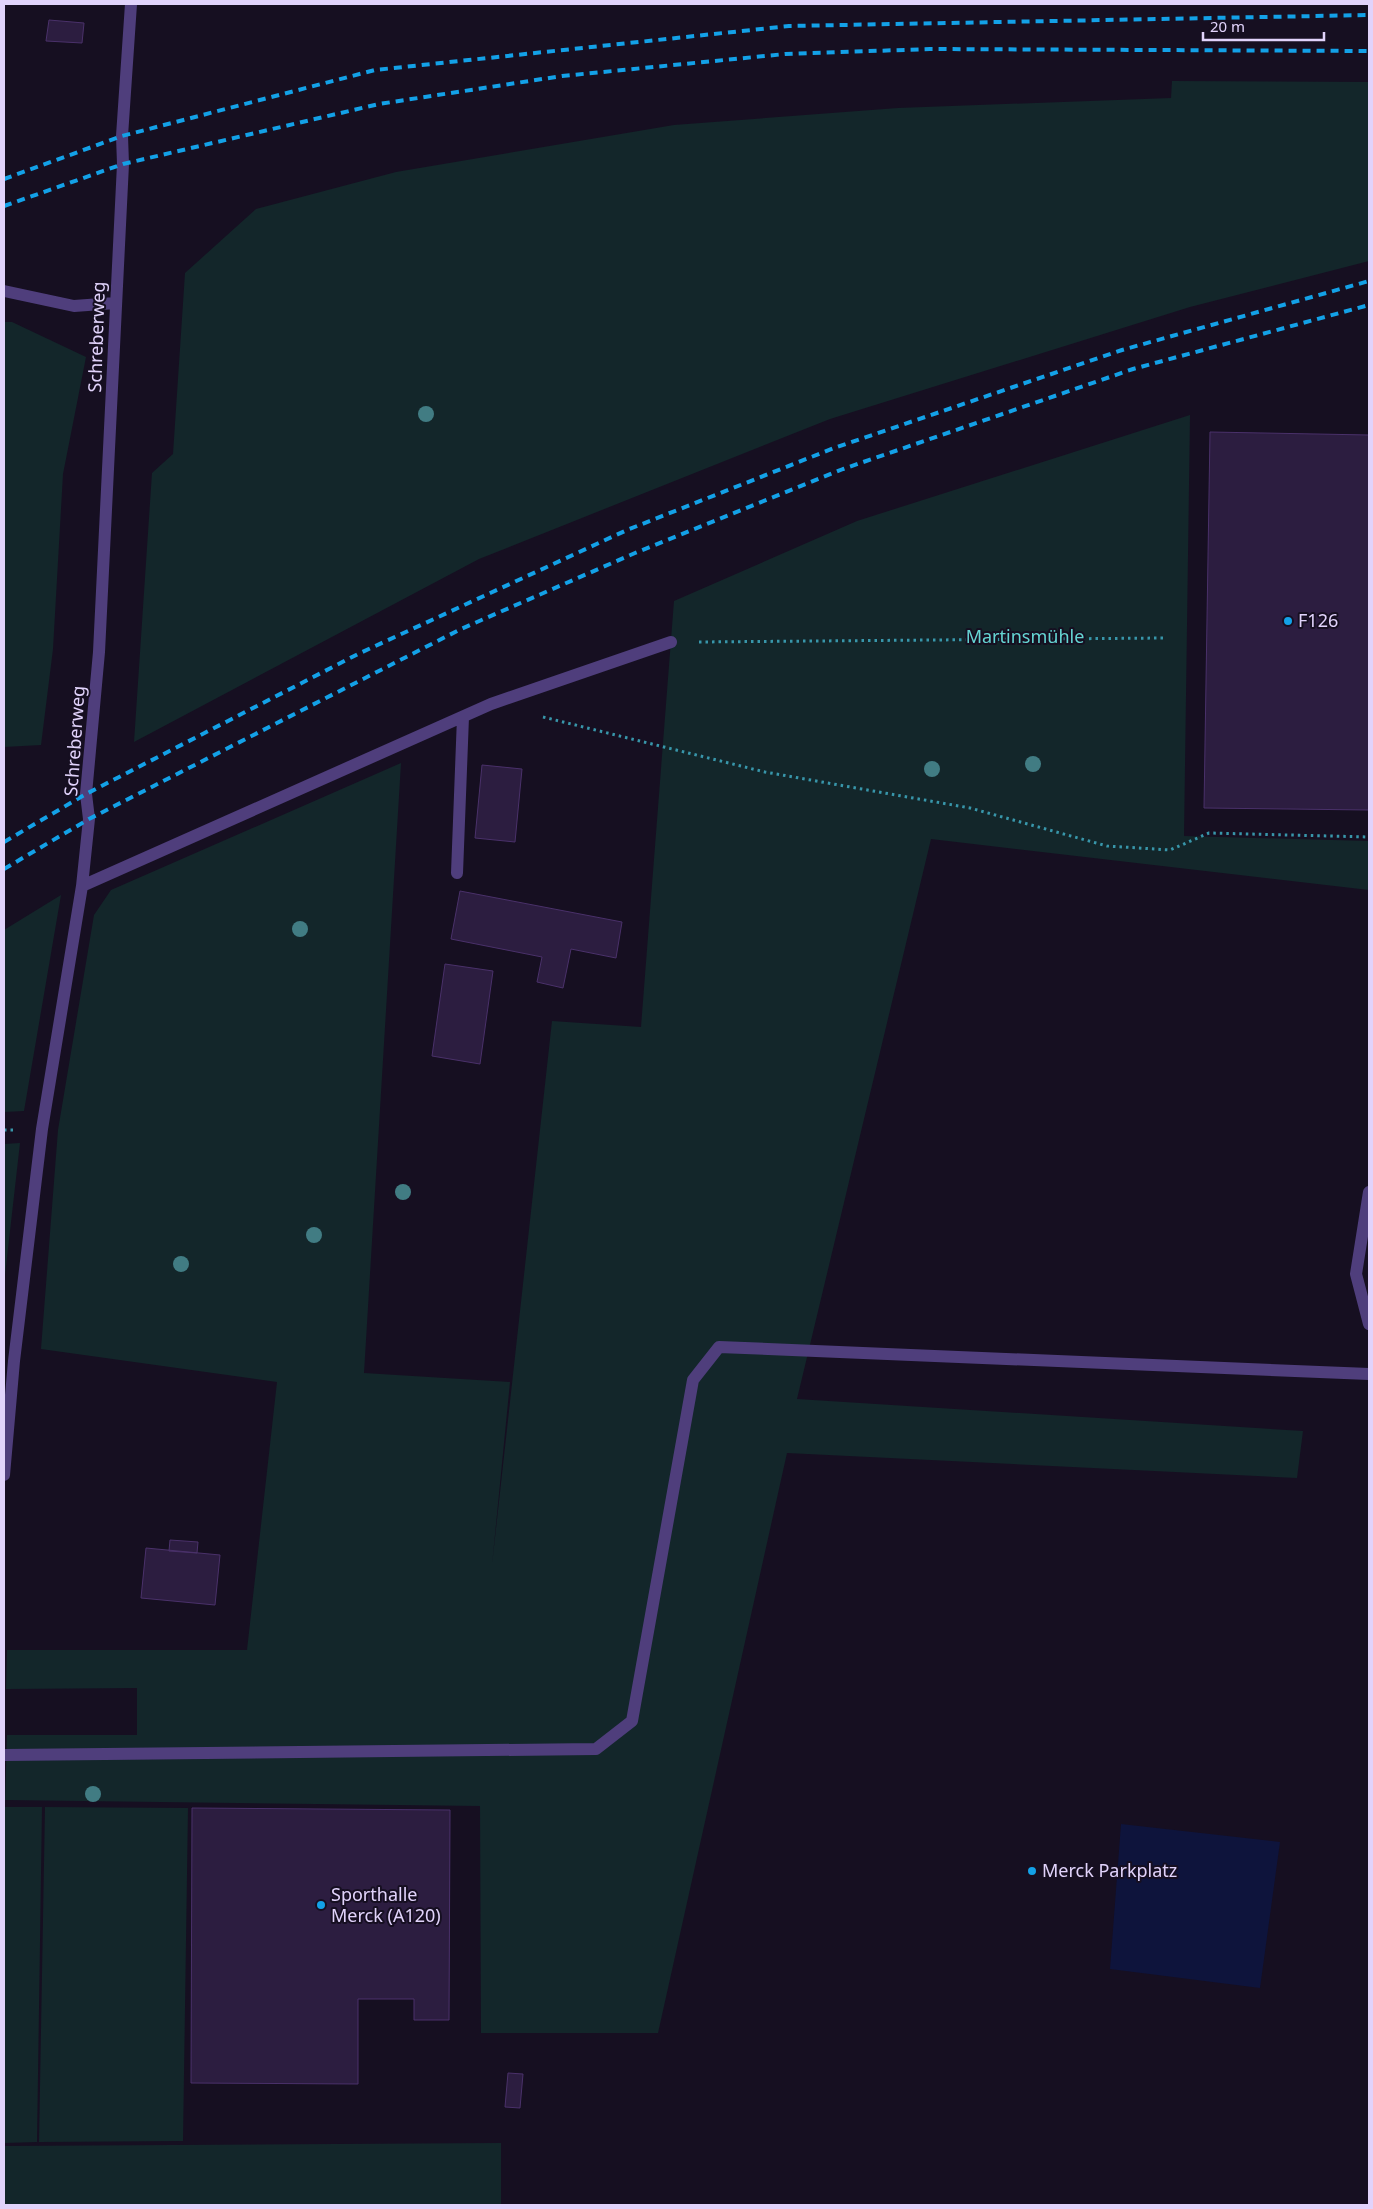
<svg xmlns="http://www.w3.org/2000/svg" width="1373" height="2209" viewBox="0 0 1373 2209" font-family="'Noto Sans',sans-serif">
<rect width="100%" height="100%" fill="#160f21"/>
<!-- green -->
<path fill="#13262a" d="M1172 81 1369 82V261L1190 307 830 419 479 559 134 742 152 473 173 454 185 273 256 209 396 172 674 125 898 108 1171 98Z
M4 322H12L86 357 63 474 53 649 41 745 4 747Z
M1190 415 1184 836 1369 841V890L931 839 797 1399 1303 1431 1297 1478 787 1453 658 2033H481L480 1806 5 1800 7 1735H137V1688L6 1689 7 1650H247L277 1382 41 1349 58 1130 94 915 111 890 401 763 364 1373 510 1382 492 1565 552 1021 641 1027 674 601 857 521Z
M61 895 24 1111 4 1112V930Z
M20 1143 4 1284V1144Z
M5 1807H42L37 2142 4 2143Z
M45 1807 188 1808 183 2141 39 2142Z
M501 2143V2205H4V2146Z"/>
<!-- water -->
<path fill="#0e143c" d="M1121 1824 1280 1842 1260 1988 1110 1969Z"/>
<!-- building -->
<path fill="#2c1d40" stroke="#4a316a" d="M49 20 84 23 82 43 46 41Z
M1210 432 1369 435V810L1204 808Z
M482 765 522 769 515 842 475 838Z
M460 891 622 922 616 958 571 949 563 988 537 982 542 957 451 939Z
M445 964 493 971 480 1064 432 1056Z
M170 1540 198 1542 197 1553 169 1551Z
M146 1548 220 1555 215 1605 141 1598Z
M192 1808 450 1810 449 2020H414V1999H358V2084L191 2083Z
M508 2073 523 2074 520 2108 505 2107Z"/>
<g fill="none" stroke-linecap="round" stroke-linejoin="round">
<!-- path -->
<path stroke="#3896aa" stroke-width="3" stroke-dasharray="2.5 4" stroke-linecap="butt" d="M699 642 1164 638
M543 717 765 772 970 808 1107 846 1170 850 1209 833 1369 837
M4 1130H14"/>
<!-- lane -->
<path stroke="#4f3e7c" stroke-width="12" d="M4 291 74 306 115 303
M457 873 463 717
M82 886 491 704 671 642
M1369 1192 1356 1274 1369 1324
M4 1475 14 1361 42 1129 82 886 89 819 86 794 99 652 123 164 122 136 131 4
M4 1755 596 1749 632 1721 693 1380 719 1347 1369 1374"/>
<!-- rail -->
<path stroke="#13a1e7" stroke-width="4" stroke-dasharray="8 6" stroke-linecap="butt" d="M4 179 122 136 375 70 789 26 1369 15
M4 206 123 164 379 104 562 76 785 54 930 49 1369 51
M4 842 86 794 358 654 627 530 834 448 1122 350 1369 281
M4 869 89 819 461 629 635 553 843 469 1133 369 1369 305"/>
</g>
<!-- trees -->
<g fill="#417c83">
<circle cx="426" cy="414" r="8"/>
<circle cx="1033" cy="764" r="8"/>
<circle cx="932" cy="769" r="8"/>
<circle cx="300" cy="929" r="8"/>
<circle cx="403" cy="1192" r="8"/>
<circle cx="314" cy="1235" r="8"/>
<circle cx="181" cy="1264" r="8"/>
<circle cx="93" cy="1794" r="8"/>
</g>
<!-- markers -->
<g fill="#13a1e7" stroke="#160f21" stroke-width="2">
<circle cx="1288" cy="621" r="5"/>
<circle cx="1032" cy="1871" r="5"/>
<circle cx="321" cy="1905" r="5"/>
</g>
<g text-anchor="middle" stroke-width="4" stroke-linejoin="round" paint-order="stroke">
<!-- street labels -->
<g font-size="18" fill="#e1d3fb" stroke="#160f21">
<text transform="translate(97 337) rotate(-88)" y="6">Schreberweg</text>
<text transform="translate(75 741) rotate(-86)" y="6">Schreberweg</text>
</g>
<!-- poi labels -->
<g font-size="18" fill="#e1d3fb" stroke="#160f21" text-anchor="start">
<text x="1298" y="627">F126</text>
<text x="1042" y="1877">Merck Parkplatz</text>
<text x="331" y="1901">Sporthalle<tspan x="331" dy="21">Merck (A120)</tspan></text>
</g>
<!-- park labels -->
<g font-size="18" fill="#65d5d3" stroke="#160f21">
<text x="1025" y="643">Martinsmühle</text>
</g>
</g>
<!-- border -->
<rect width="1373" height="2209" fill="none" stroke="#e1d3fb" stroke-width="10"/>
<!-- scale -->
<path d="M1203 32v8h121v-8" fill="none" stroke="#e1d3fb" stroke-width="2.5"/>
<text x="1210" y="32" font-size="15" fill="#e1d3fb" stroke="#160f21" stroke-width="4" paint-order="stroke">20 m</text>
</svg>
